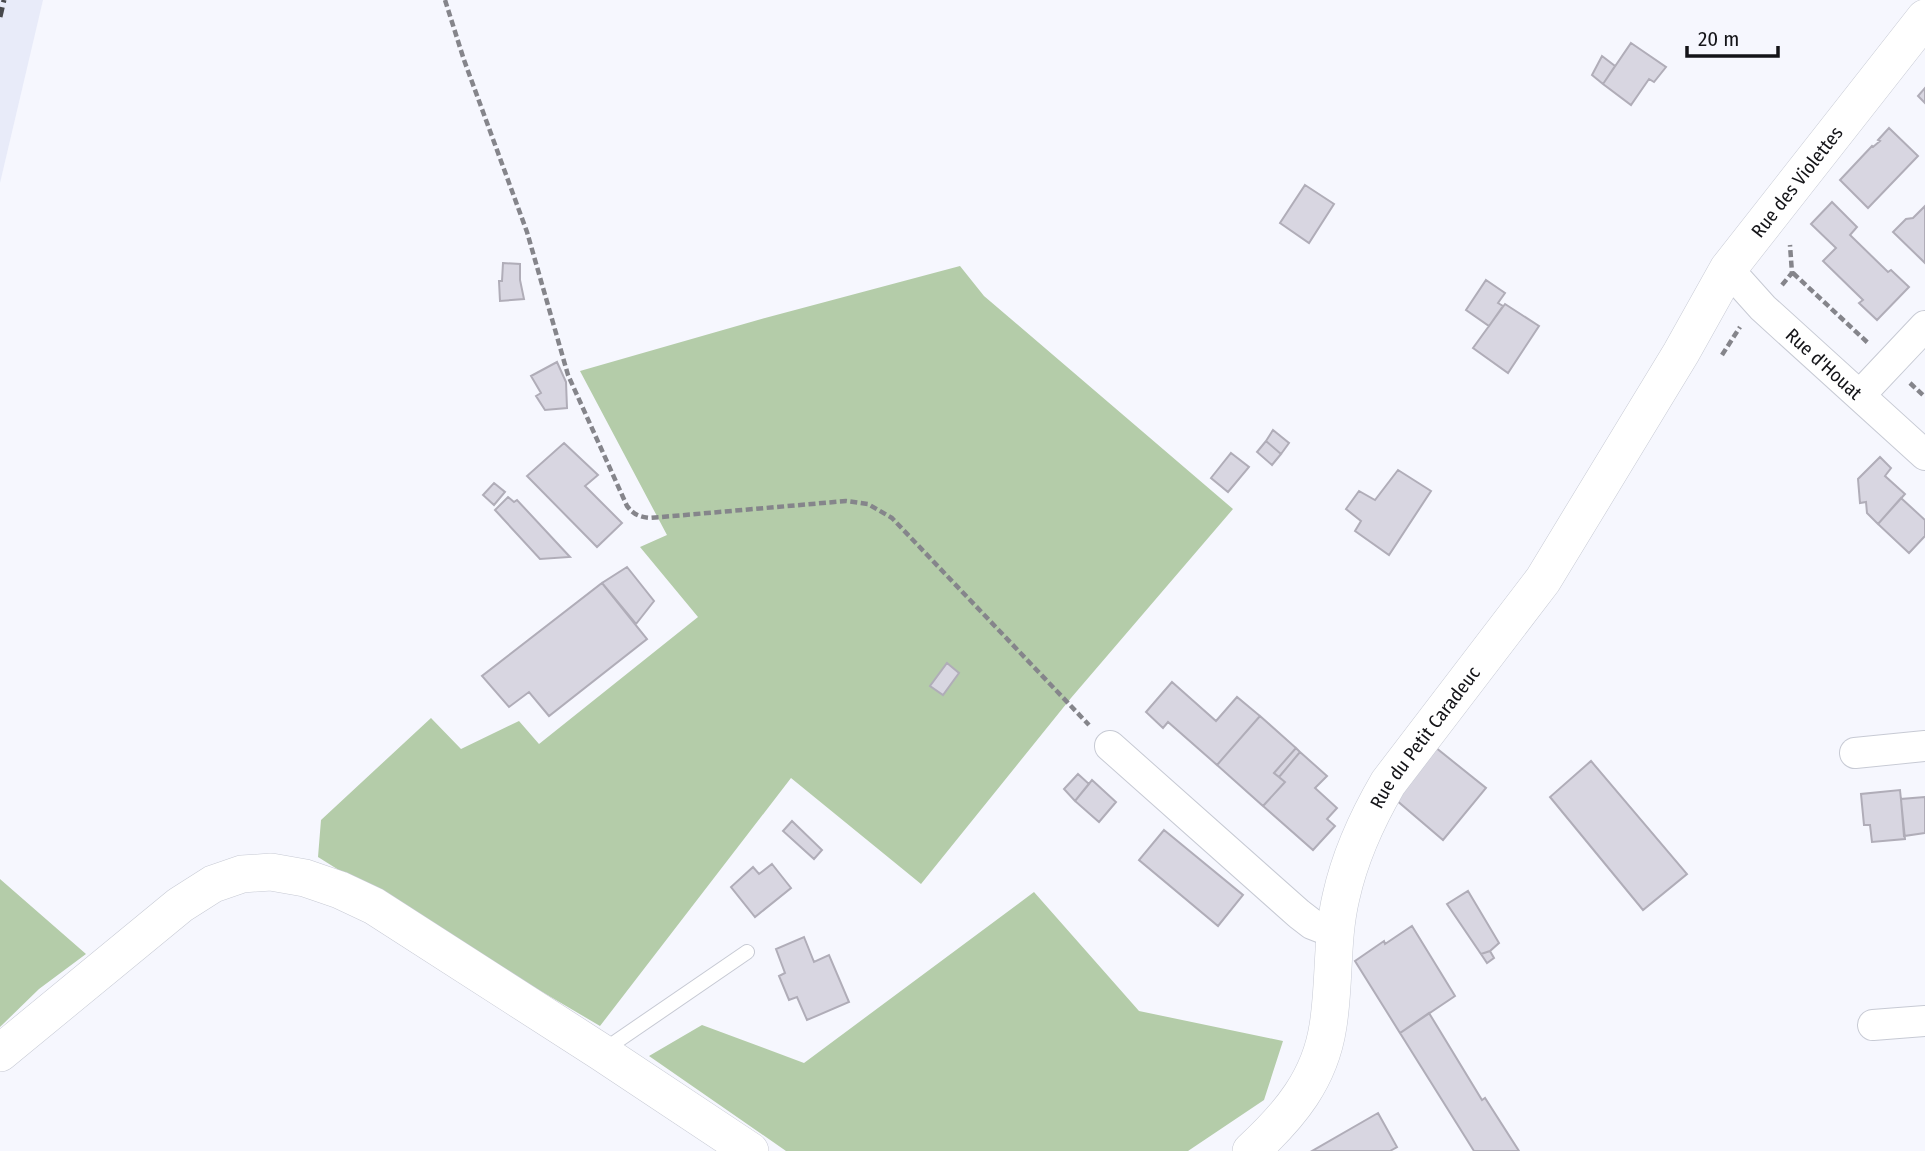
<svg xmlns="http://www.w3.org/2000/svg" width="1925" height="1151" viewBox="0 0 1925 1151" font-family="'Fira Sans Condensed',sans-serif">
<rect width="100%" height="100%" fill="#f6f7fe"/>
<!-- built -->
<path fill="#e8ebf9" d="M0 0H43L0 183Z"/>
<!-- green -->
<path fill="#b4cca9" d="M960 266 984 296 1233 509 1071 698 921 884 791 778 600 1026 385 899 318 857 321 820 431 718 461 749 519 721 539 744 698 617 640 547 667 535 580 371 765 318Z
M0 879 86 954 39 989 0 1027Z
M1034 892 1139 1011 1283 1041 1264 1100 1188 1151H786L649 1056 702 1025 804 1063Z"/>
<!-- building -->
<path fill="#d8d6e1" stroke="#b0adb8" stroke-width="2" d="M1631 43 1666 67 1654 82 1649 79 1631 105 1603 84Z
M1602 56 1615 66 1603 84 1592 75Z
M1925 88V103L1918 96Z
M1889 128 1918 156 1868 208 1840 180 1872 146 1873 147 1880 141 1878 140Z
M1305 185 1334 204 1309 243 1280 223Z
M1832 202 1857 227 1850 235 1888 272 1891 270 1909 287 1877 320 1859 303 1863 300 1823 261 1836 248 1811 224Z
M1925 206V263L1893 232 1906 219 1913 218Z
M503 263 520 264V280L524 299 500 301 499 281H502Z
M1486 280 1505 293 1498 303 1503 306 1489 326 1466 310Z
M1505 304 1539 326 1508 373 1473 348Z
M557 362 566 382 567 408 545 410 536 396 541 393 531 376Z
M1273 430 1289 443 1281 454 1266 441Z
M1266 441 1281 454 1272 465 1257 452Z
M564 443 598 475 585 486 622 523 597 547 527 476Z
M1231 453 1249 467 1228 492 1211 478Z
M1880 457 1891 468 1885 476 1905 494 1878 524 1867 513 1866 502 1860 503 1858 479Z
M1398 470 1431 491 1389 555 1355 531 1361 521 1346 509 1359 491 1375 500Z
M494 483 505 492 494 505 483 495Z
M508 497 514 502 517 500 570 557 540 559 495 510Z
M1901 498 1925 520V536L1909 553 1878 524Z
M627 567 654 601 636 624 602 583Z
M602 583 647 639 549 716 529 692 509 707 482 676Z
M947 663 959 673 943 695 930 686Z
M1172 682 1216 721 1237 697 1260 716 1217 765 1168 722 1163 728 1146 712Z
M1260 716 1296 748 1274 773 1285 782 1263 806 1217 765Z
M1435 747 1486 788 1443 840 1395 799Z
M1296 748 1300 752 1279 777 1274 773Z
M1300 752 1327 776 1315 788 1337 808 1327 819 1335 826 1313 850 1263 806 1285 782 1279 777Z
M1591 761 1687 874 1643 910 1550 797Z
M1078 774 1089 784 1075 801 1064 789Z
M1092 780 1116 802 1099 822 1075 801Z
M1900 790 1905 839 1872 842 1870 825H1864L1861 794Z
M1925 797V833L1904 836 1901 799Z
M792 821 822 850 814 859 783 831Z
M1164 830 1243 895 1218 926 1139 860Z
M772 864 791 888 755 917 731 887 753 867 759 874Z
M1468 891 1499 943 1490 951 1481 954 1447 904Z
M1412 926 1455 996 1400 1033 1355 961 1384 941 1385 944Z
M804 937 814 962 829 955 849 1002 807 1020 797 997 789 1000 779 976 785 973 776 949Z
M1490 951 1494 958 1487 963 1481 954Z
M1429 1013 1482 1100 1485 1098 1519 1151H1474L1400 1033Z
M1378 1113 1397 1147 1390 1151H1312Z"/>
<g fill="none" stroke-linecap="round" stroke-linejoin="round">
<defs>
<path id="service" d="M604 1050 747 952"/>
<g id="minor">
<path id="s1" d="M1728 269 1763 308 1925 455"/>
<path d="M1860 395 1925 326"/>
<path d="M1110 746 1299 914 1312 924 1335 933"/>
<path d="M1855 753 1925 746"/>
<path d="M1873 1025 1925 1021"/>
</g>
<g id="tertiary">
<path d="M0 1053 180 905 213 884 242 874 271 872 305 878 340 890 374 906 601 1052 750 1151"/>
<path id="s2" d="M1251 1151C1290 1115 1320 1079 1328 1026 1335 983 1331 939 1341 897 1350 856 1367 819 1388 783L1543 580 1681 353 1728 269 1925 18"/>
</g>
</defs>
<!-- service casing -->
<use href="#service" stroke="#c7cad4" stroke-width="16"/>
<!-- minor casing -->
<use href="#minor" stroke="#c7cad4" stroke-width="32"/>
<!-- tertiary casing -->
<use href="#tertiary" stroke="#c7cad4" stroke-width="38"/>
<!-- path -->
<path stroke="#85858b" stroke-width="4.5" stroke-dasharray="7 3.5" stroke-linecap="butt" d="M445 0 464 60 527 232 568 375 627 506C634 515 640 517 650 518L846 501 868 504 892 518 1089 725
M1793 273 1868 343
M1782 285 1792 273 1790 245
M1722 355 1740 327
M1910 383 1925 397"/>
<!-- service -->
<use href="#service" stroke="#fff" stroke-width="14"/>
<!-- minor -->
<use href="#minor" stroke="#fff" stroke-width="30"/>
<!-- tertiary -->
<use href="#tertiary" stroke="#fff" stroke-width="37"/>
<!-- rail -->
<path stroke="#47484c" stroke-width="5" stroke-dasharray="10 5" stroke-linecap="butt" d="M0 17 4 0"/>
</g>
<g text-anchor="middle" stroke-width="6" stroke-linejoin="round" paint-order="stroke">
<!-- street labels -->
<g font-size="19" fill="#141418" stroke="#f6f7fe">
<text dy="7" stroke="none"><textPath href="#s2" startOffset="1132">Rue des Violettes</textPath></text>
<text dy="7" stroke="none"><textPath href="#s1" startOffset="135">Rue d'Houat</textPath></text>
<text dy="7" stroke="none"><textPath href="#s2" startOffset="462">Rue du Petit Caradeuc</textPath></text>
</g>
</g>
<!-- scale -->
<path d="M1687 46v10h91v-10" fill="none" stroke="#141418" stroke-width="3.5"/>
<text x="1698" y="46" font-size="21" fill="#141418" stroke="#f6f7fe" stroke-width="5" paint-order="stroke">20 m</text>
</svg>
